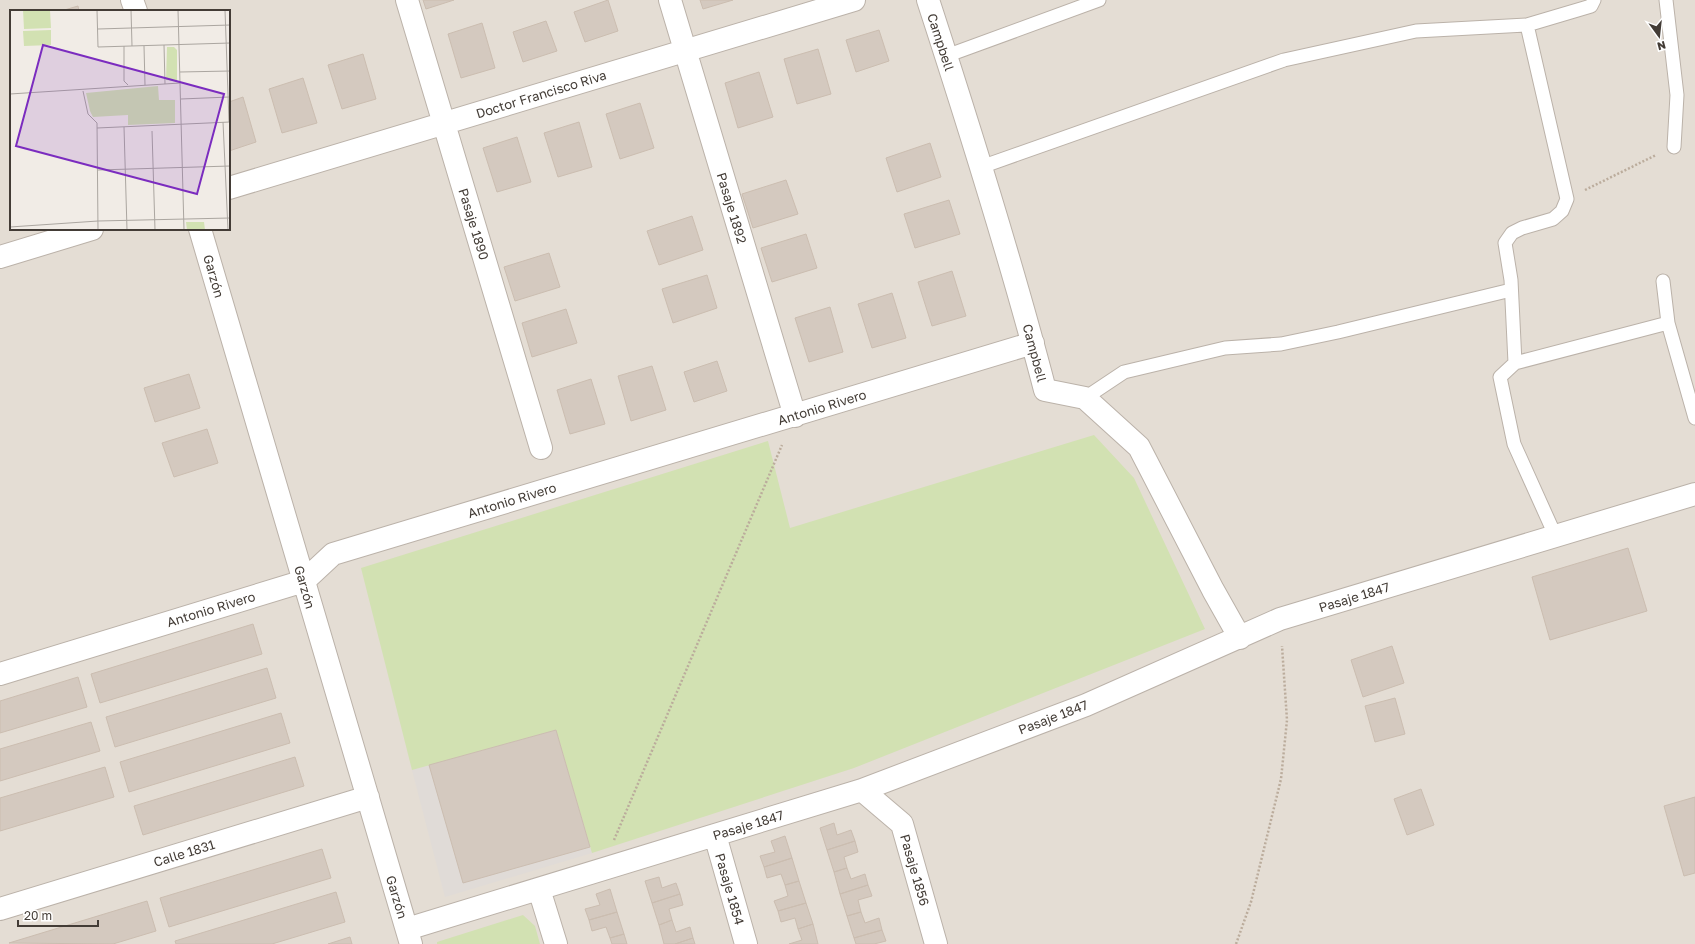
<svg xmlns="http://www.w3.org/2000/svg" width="1695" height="944" viewBox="0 0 1695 944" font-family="'Golos Text',sans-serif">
<rect width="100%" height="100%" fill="#f1ece6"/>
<!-- residential -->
<path fill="#e4ddd4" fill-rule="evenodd" d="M0 0H1695V944H0ZM11 11H229V229H11Z"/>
<!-- industrial -->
<path fill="#e0dbd7" d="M556 730 592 853 445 897 412 770Z"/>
<!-- green -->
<path fill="#d2e1b2" d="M1094 435 1134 478 1205 629 854 768 592 853 556 730 412 770 361 568 768 441 790 528Z
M523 915 535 926 540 944H437V942Z"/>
<!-- building -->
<path fill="#d4c9bf" stroke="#cbbdb0" d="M423 0H454L426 9Z
M608 0 618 31 585 42 574 12Z
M700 0H733L703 9Z
M78 6 79 11H61Z
M546 21 557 51 523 62 513 32Z
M482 23 495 68 461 78 448 34Z
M879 30 889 61 856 72 846 40Z
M818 49 831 94 797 104 784 59Z
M363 54 376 99 342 109 328 65Z
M759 72 773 117 738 128 725 83Z
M303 78 317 123 282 133 269 89Z
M243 97 256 142 229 151V102Z
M640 103 654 148 620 159 606 114Z
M579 122 592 167 558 177 544 133Z
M517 137 531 182 497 192 483 148Z
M930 143 941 177 897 192 886 158Z
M786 180 798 214 753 228 742 194Z
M949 200 960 234 915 248 904 214Z
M692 216 703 250 659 265 647 231Z
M806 234 817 268 772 282 761 248Z
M549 253 560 287 515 301 504 267Z
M952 271 966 316 932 326 918 282Z
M707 275 717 308 673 323 662 289Z
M892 293 906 338 872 348 858 304Z
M830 307 843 352 809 362 795 318Z
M566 309 577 343 532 357 522 323Z
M717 361 727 391 694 402 684 372Z
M652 366 666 410 631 421 618 376Z
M189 374 200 408 155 422 144 388Z
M591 379 605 424 570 434 557 390Z
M207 429 218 463 174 477 162 443Z
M1628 548 1647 611 1550 640 1532 577Z
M253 624 262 654 100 703 91 674Z
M1392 646 1404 683 1363 697 1351 660Z
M267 668 276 698 115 747 106 717Z
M78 677 87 707 0 733V701Z
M1395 698 1405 734 1375 742 1365 706Z
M281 713 290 743 129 792 120 762Z
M91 722 100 751 0 781V749Z
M556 730 590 847 463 883 429 765Z
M295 757 304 786 143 835 134 806Z
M105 767 114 797 0 831V798Z
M1421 789 1434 825 1407 835 1394 799Z
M1695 797V873L1684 876 1664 806Z
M834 823 837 835 851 830 855 841 827 850 820 828Z
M785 836 792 858 764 867 760 856 775 852 771 841Z
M855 841 858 852 844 857 847 868 834 872 827 850Z
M322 849 331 878 169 927 160 898Z
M792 858 799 881 785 885 781 874 767 878 764 867Z
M847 868 851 879 865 874 868 885 840 894 834 872Z
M659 877 662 888 676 883 680 894 652 903 645 881Z
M799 881 806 903 778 911 774 901 788 896 785 885Z
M868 885 872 896 858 900 861 912 847 916 840 894Z
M610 889 617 912 589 920 585 909 600 905 596 894Z
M336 892 345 922 272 944H176L175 941Z
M680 894 683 905 669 909 672 920 659 925 652 903Z
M147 901 156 931 113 944 9 943Z
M806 903 813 924 798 929 795 918 781 922 778 911Z
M617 912 624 934 610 938 606 927 592 931 589 920Z
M861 912 865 923 879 918 882 930 854 938 847 916Z
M672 920 676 932 690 927 693 938 675 944H664L659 925Z
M813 924 818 944H789L802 940 798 929Z
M882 930 886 941 874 944H856L854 938Z
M624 934 627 944H612L610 938Z
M350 937 352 944H328Z
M693 938 695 944H675Z"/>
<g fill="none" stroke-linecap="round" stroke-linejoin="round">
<defs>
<path id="service" d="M1666 0 1677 95 1674 147
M946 56 1099 0
M981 167 1284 60 1416 31 1527 25 1591 6 1594 0
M1663 281 1668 323 1695 418
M1515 363 1511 280 1505 243 1512 233 1522 228 1553 219 1562 211 1567 199 1527 25
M1085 398 1124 372 1225 348 1281 344 1338 332 1511 290
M1555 535 1514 444 1500 377 1515 363 1668 323"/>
<path id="minor" d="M132 0 136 11
M407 0 541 448
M670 0 795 416
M928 0C970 129 1011 259 1045 390L1085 398 1139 447 1213 590 1240 638
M229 188 854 0
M200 229 411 944
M0 257 92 229
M0 674 304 581 333 554 1033 343
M862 790 902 824 936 944
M715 835 746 944
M539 889 556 944
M0 909 368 797
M407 929 862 790 1086 705 1280 619 1695 494"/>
</defs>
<!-- service casing -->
<use href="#service" stroke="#bbb2a9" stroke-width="15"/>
<!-- minor casing -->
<use href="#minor" stroke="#bbb2a9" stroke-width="24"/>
<!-- path -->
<path stroke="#bbac9c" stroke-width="2.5" stroke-dasharray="2 2" stroke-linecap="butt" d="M1585 190 1656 155
M614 840 782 445
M1236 944 1251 902 1281 779 1287 720 1282 646"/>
<!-- service -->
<use href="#service" stroke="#fff" stroke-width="13"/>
<!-- minor -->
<use href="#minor" stroke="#fff" stroke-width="22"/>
</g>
<g text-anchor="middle" stroke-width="3.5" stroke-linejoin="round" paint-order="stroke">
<!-- street labels -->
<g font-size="13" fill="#433c36" stroke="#fff">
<text transform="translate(941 42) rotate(72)" y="5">Campbell</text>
<text transform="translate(541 94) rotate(-17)" y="5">Doctor Francisco Riva</text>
<text transform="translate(732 208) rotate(73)" y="5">Pasaje 1892</text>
<text transform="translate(474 224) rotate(73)" y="5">Pasaje 1890</text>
<text transform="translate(214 276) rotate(74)" y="5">Garzón</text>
<text transform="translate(1035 353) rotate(75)" y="5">Campbell</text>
<text transform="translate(822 407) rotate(-17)" y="5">Antonio Rivero</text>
<text transform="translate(512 500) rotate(-17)" y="5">Antonio Rivero</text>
<text transform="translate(305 587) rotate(74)" y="5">Garzón</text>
<text transform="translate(1354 597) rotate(-17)" y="5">Pasaje 1847</text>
<text transform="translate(211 609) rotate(-17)" y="5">Antonio Rivero</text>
<text transform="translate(1053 717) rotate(-21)" y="5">Pasaje 1847</text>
<text transform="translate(748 825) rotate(-17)" y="5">Pasaje 1847</text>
<text transform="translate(184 853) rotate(-17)" y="5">Calle 1831</text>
<text transform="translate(915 870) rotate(74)" y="5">Pasaje 1856</text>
<text transform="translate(730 889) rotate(74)" y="5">Pasaje 1854</text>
<text transform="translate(397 897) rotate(73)" y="5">Garzón</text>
</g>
</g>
<!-- overview -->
<g transform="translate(10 10)">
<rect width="220" height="220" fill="#f1ece6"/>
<path d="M13 0H40L41 18 14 19ZM41 20V35L14 36 13 21ZM157 37H164L167 40V71L156 70ZM148 76 149 90H165V113L118 115V105L83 107 80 101 76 83ZM176 212H194L195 220H177Z" fill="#d2e1b2"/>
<path fill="none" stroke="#aba6a0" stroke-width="1" d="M87 0 88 37 220 33M121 0 122 36M168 0 174 220M215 0 219 112M88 19 220 15M154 35 155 74M114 36V71L118 75M134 36 135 75M170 62 220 61M73 81 78 104 87 113 88 220M0 84 170 73M171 89 219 87M213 112 218 220M114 117 117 220M87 118 220 112M142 121 145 220M88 160 220 156M0 217 88 211 220 208"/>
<path fill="#7b2cbf" fill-opacity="0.15" stroke="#7b2cbf" stroke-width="2" d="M33 35 214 84 187 184 6 136Z"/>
<rect width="220" height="220" fill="none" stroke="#433c36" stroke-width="2"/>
</g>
<!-- north arrow -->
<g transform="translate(1659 36) rotate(165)" stroke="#ffffff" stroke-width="3" paint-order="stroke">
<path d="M0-3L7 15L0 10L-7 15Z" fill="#433c36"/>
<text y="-6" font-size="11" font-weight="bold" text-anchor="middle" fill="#433c36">N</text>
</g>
<!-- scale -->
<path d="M18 920v6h80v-6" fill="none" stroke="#433c36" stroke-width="2"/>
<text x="24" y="920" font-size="12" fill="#433c36" stroke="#ffffff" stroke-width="3" paint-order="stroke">20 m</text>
</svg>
